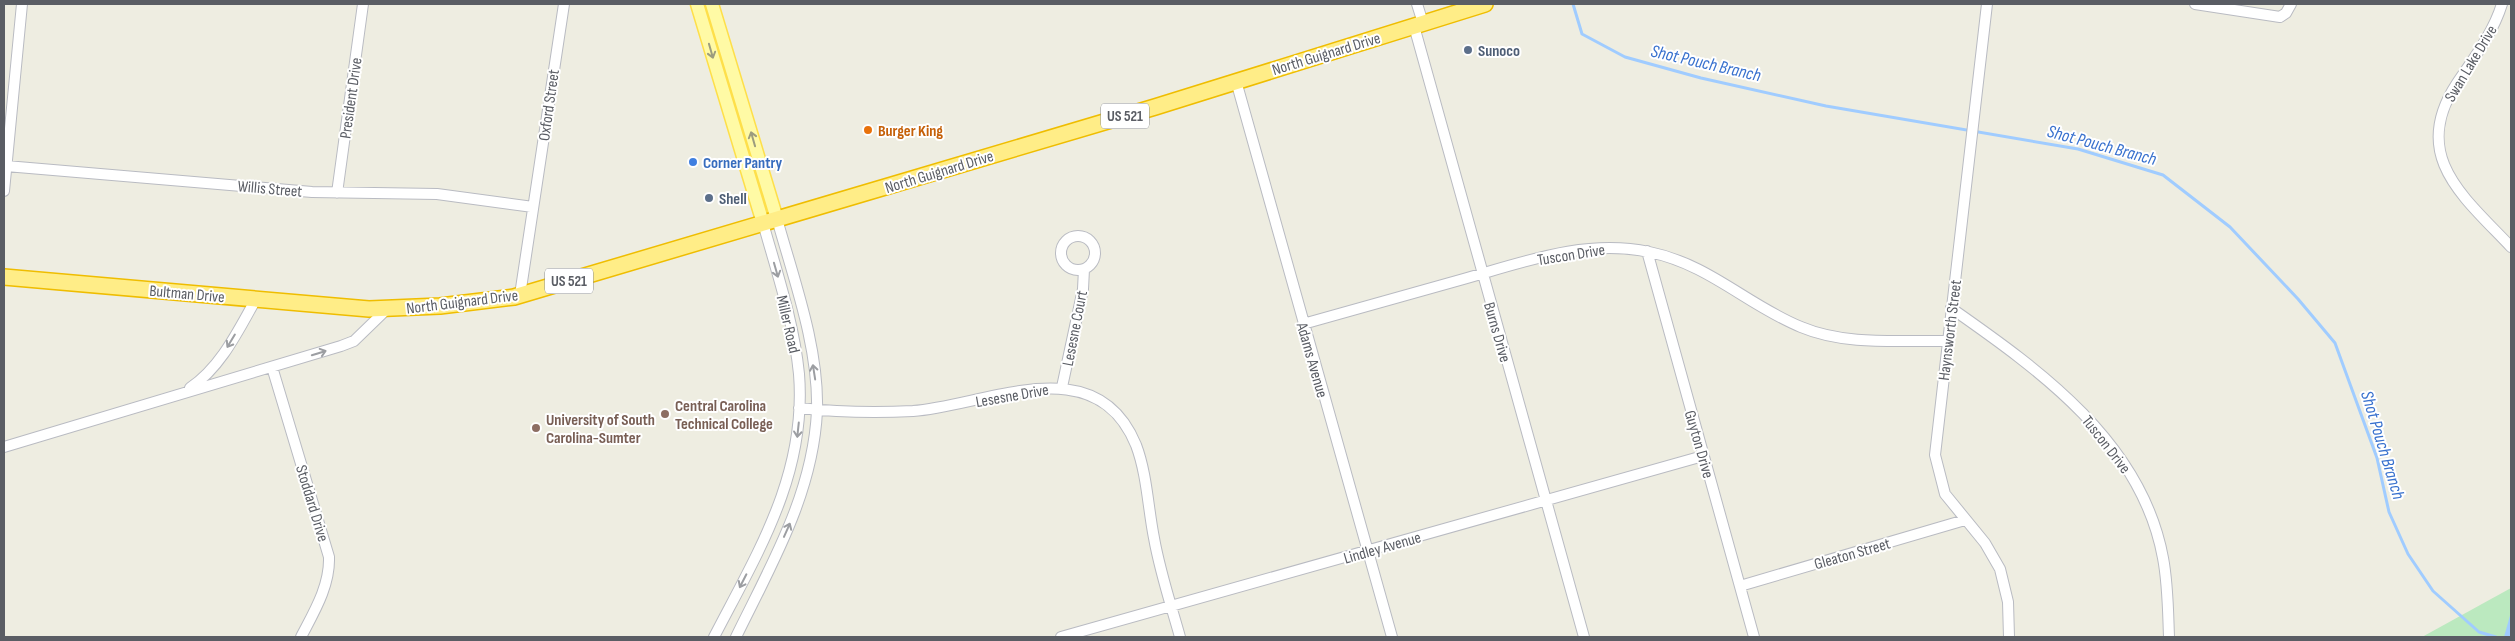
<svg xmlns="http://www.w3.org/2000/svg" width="2515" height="641" viewBox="0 0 2515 641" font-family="'Sofia Sans Condensed',sans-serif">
<rect width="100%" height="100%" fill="#eeede1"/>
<!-- green -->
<path fill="#bbe9bf" d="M2511 588V637H2422Z"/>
<!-- water -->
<path fill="#a0ccff" d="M2511 612V637H2504Z"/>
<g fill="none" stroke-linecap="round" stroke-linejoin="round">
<!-- stream -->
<path stroke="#a0ccff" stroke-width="3" d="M1573 4 1582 34 1625 57 1701 78 1826 106 2078 149 2163 175 2230 227 2298 299 2335 343 2377 458 2389 512 2408 554 2433 591 2479 632 2496 637"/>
<defs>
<path id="minor" d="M1417 4 1423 23
M1987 4 1935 455 1945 494 1985 543 2000 569 2008 602 2009 637
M2195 4 2280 17 2286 13 2291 4
M2502 4C2493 33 2474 58 2457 83 2409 156 2464 197 2511 247
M1414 26 1584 637
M1236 81 1392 637
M6 166 312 192 437 194 533 207
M4 191 22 4
M337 193 363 4
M1061 253a17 17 0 1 1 34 0a17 17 0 1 1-34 0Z
M1647 251 1754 637
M520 295 564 4
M1951 308C2041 371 2142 443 2163 558 2168 584 2168 611 2169 637
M1303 324C1355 309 1408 295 1460 280 1521 263 1585 238 1649 252 1709 264 1747 305 1801 327 1846 346 1900 340 1947 341
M272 367 329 557C330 586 314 612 301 637
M1062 387 1083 289 1084 269
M190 388C221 367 238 331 256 299
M799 408C836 412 876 413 913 411 988 405 1096 347 1136 445 1147 474 1148 508 1154 538 1160 572 1171 605 1180 637
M4 447 341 346 354 341 387 309
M1740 586 1965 520
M714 637C758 552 807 474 799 374 794 323 777 273 763 223
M736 637C771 565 813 494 817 411 819 348 794 280 777 219
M1061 637 1703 456"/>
<path id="major" d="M697 4 763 223
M712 4 777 219"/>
<path id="highway" d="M4 277 369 309 440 306 514 297 1155 107 1485 4"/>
</defs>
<!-- minor casing -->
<use href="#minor" stroke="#b9bbc2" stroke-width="12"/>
<!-- major casing -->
<use href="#major" stroke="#fedf4a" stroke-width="15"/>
<!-- highway casing -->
<use href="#highway" stroke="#efbd00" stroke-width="18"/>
<!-- minor -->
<use href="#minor" stroke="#fff" stroke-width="10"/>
<!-- major -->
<use href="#major" stroke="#fffaa5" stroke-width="12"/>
<!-- highway -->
<use href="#highway" stroke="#ffed87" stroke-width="15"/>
</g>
<!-- one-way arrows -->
<defs><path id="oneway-shaft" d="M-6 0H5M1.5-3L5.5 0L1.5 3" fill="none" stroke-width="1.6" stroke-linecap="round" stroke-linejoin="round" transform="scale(1.25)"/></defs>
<g stroke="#9c9c7e">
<use href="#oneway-shaft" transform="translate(711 51) rotate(74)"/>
<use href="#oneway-shaft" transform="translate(753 139) rotate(-106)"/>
</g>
<g stroke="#9c9ea2">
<use href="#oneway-shaft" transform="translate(776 270) rotate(74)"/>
<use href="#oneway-shaft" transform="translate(231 341) rotate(121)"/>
<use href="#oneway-shaft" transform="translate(319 353) rotate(-17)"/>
<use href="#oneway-shaft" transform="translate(814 372) rotate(-99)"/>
<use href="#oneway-shaft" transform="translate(798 430) rotate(96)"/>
<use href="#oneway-shaft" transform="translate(787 530) rotate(-66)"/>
<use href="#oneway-shaft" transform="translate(743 581) rotate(117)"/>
</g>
<!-- markers -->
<g fill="#5c6f8a" stroke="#fff" stroke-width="2">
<circle cx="1468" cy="50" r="5"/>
<circle cx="709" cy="198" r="5"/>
</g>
<circle fill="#e8710a" stroke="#fff" stroke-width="2" cx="868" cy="130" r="5"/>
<circle fill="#3f7fe0" stroke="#fff" stroke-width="2" cx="693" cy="162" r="5"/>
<g fill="#8d6e63" stroke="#fff" stroke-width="2">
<circle cx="665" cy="414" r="5"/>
<circle cx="536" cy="428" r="5"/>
</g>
<g text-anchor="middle" stroke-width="4" stroke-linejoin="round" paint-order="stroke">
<!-- shield labels -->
<g fill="#fff" stroke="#8c8e92" stroke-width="1">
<rect x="1101" y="103.5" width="48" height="25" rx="4"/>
<rect x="545" y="268.5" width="48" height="25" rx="4"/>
</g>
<g font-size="15" font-weight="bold" fill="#5a5d64">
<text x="1125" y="121">US 521</text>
<text x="569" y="286">US 521</text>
</g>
<!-- service labels -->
<g font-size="16" font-weight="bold" fill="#4e5e75" stroke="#fff" text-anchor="start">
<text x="1478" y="56">Sunoco</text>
<text x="719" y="204">Shell</text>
</g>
<!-- street labels -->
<g font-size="16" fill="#5a5d64" stroke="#fff">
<text transform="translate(1326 53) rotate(-17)" y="6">North Guignard Drive</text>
<text transform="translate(2470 63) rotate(-59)" y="6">Swan Lake Drive</text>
<text transform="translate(350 98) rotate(-82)" y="6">President Drive</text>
<text transform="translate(548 105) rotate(-82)" y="6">Oxford Street</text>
<text transform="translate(939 171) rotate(-17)" y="6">North Guignard Drive</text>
<text transform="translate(270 188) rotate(5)" y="6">Willis Street</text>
<text transform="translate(1571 254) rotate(-9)" y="6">Tuscon Drive</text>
<text transform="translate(187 293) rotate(5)" y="6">Bultman Drive</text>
<text transform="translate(462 301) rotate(-7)" y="6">North Guignard Drive</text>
<text transform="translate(789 324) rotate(77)" y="6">Miller Road</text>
<text transform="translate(1074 328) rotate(-79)" y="6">Lesesne Court</text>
<text transform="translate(1949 330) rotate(-83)" y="6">Haynsworth Street</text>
<text transform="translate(1498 332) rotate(74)" y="6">Burns Drive</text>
<text transform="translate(1313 360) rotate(74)" y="6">Adams Avenue</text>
<text transform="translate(1012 395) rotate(-10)" y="6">Lesesne Drive</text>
<text transform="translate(1700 444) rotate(74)" y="6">Guyton Drive</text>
<text transform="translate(2107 444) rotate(52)" y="6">Tuscon Drive</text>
<text transform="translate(313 503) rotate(73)" y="6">Stoddard Drive</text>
<text transform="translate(1382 547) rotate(-16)" y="6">Lindley Avenue</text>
<text transform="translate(1852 553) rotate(-16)" y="6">Gleaton Street</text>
</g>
<!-- food labels -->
<g font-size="16" font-weight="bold" fill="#c56008" stroke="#fff" text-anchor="start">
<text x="878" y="136">Burger King</text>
</g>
<!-- shop labels -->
<g font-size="16" font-weight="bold" fill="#366cbe" stroke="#fff" text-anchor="start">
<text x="703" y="168">Corner Pantry</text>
</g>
<!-- education labels -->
<g font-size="16" font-weight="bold" fill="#785e54" stroke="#fff" text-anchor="start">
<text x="675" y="411">Central Carolina<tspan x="675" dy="18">Technical College</tspan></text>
<text x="546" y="425">University of South<tspan x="546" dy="18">Carolina-Sumter</tspan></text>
</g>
<!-- water labels -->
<g font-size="18" font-style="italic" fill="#3871ce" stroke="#fff">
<text transform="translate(1706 63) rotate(13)" y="6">Shot Pouch Branch</text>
<text transform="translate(2102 145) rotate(15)" y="6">Shot Pouch Branch</text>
<text transform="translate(2383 445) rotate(73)" y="6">Shot Pouch Branch</text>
</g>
</g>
<!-- border -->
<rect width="2515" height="641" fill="none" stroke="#5a5d64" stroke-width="10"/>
</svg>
